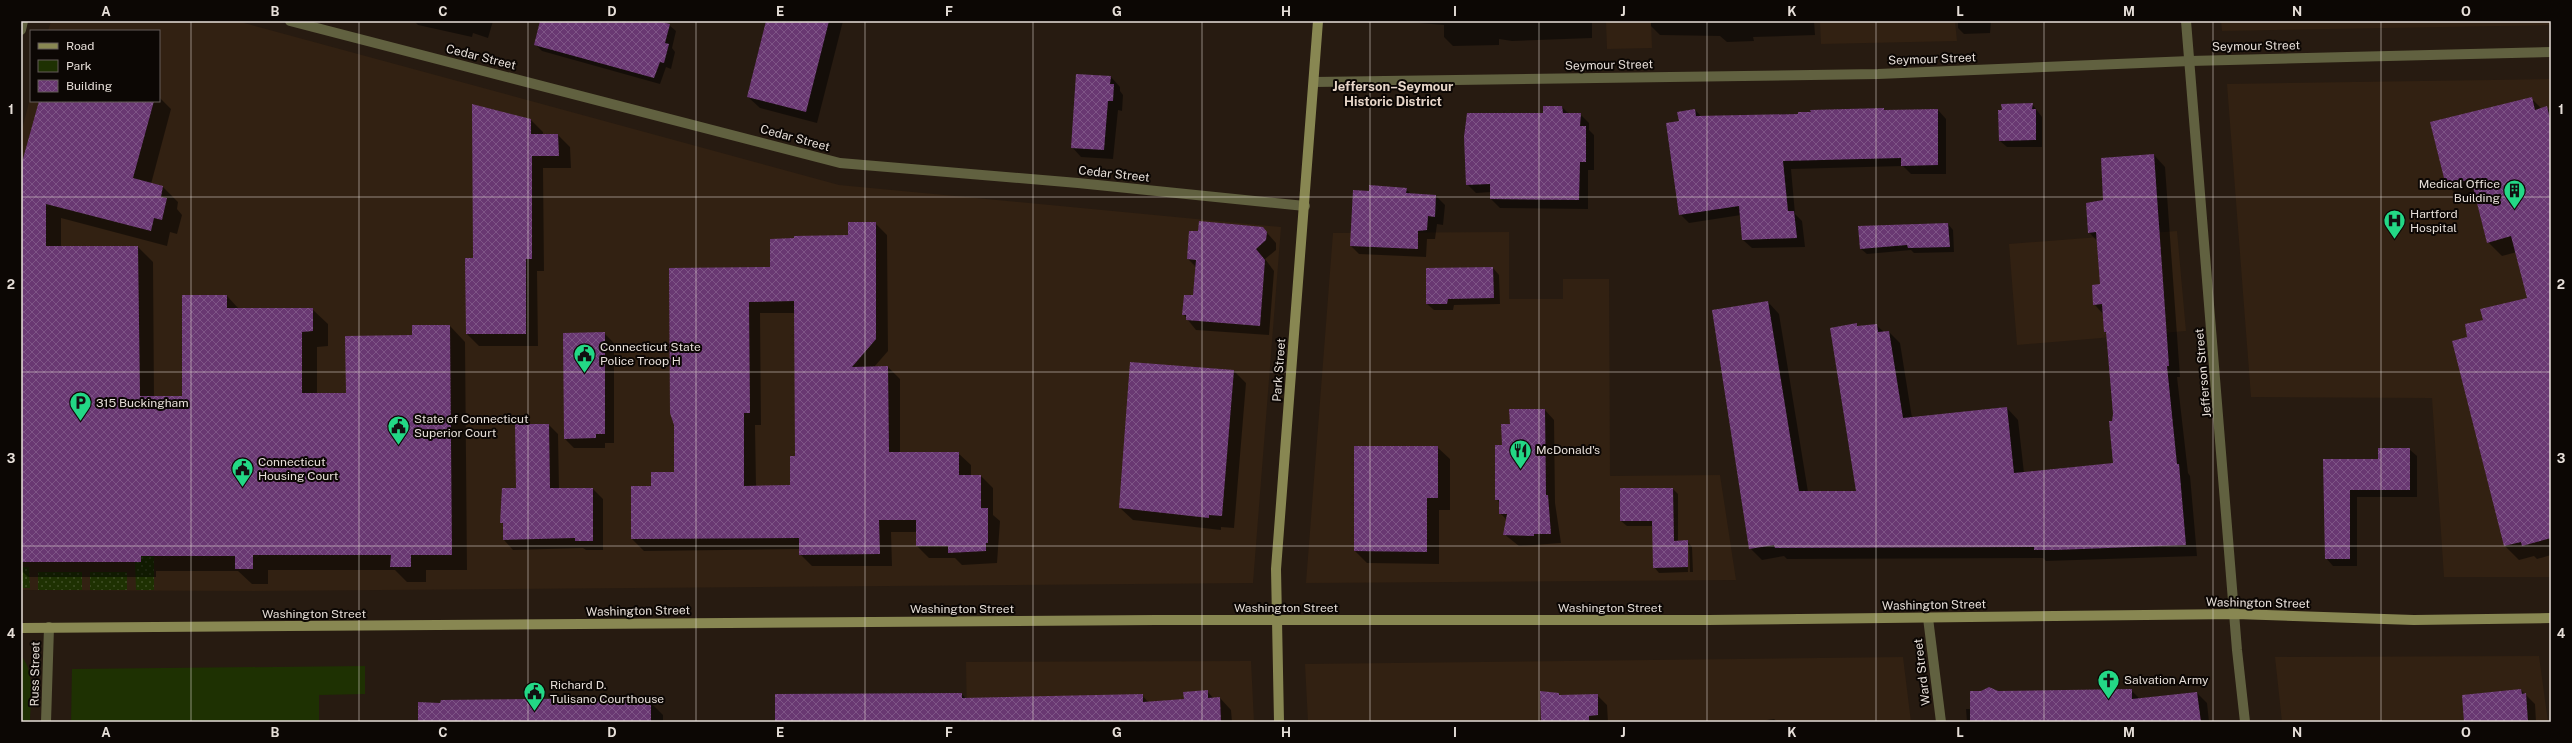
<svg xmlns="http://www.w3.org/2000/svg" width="2572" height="743" viewBox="0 0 2572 743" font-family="'Public Sans',sans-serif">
<defs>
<pattern id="grass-dots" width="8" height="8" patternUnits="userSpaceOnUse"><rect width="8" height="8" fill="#1e3102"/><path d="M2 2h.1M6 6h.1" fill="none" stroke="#3f4e26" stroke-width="1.8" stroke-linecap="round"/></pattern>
<pattern id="building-cross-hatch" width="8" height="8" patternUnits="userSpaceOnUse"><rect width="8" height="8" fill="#693872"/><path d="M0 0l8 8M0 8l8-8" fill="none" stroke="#7e5486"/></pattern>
</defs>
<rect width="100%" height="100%" fill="#271b11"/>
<!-- built -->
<path fill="#322112" d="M51 21H237L839 185 1281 227 1253 583 253 591 21 590V133L31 95V101H159V31H48Z
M1606 21H1651L1652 48 1607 49Z
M1820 21H1955L1957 41 1821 44Z
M2221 21H2551V25L2222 31Z
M2551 79V577H2444L2432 398 2251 397 2227 84Z
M2177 231 2186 331 2017 345 2009 244Z
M1509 232V299H1563V279H1609L1610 476 1720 475 1736 580 1306 583 1333 233Z
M2539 656 2548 722H2282L2275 657Z
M1903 657 1911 722H1308L1305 664Z
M1251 661 1254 722H967L966 662Z"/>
<!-- grass -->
<path fill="url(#grass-dots)" d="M140 498 154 513V590H136L135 562Z
M21 562 23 567H29L30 588H21Z
M38 572H82V590H38Z
M90 572H127V590H90Z"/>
<!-- green -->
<path fill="#1e3102" d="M21 656C36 672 30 702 30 722H21Z
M365 666V694L319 695V722H71L72 669Z"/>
<!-- shadow -->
<path fill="#0007" fill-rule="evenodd" d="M414 21H493L488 38 473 33 472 37 418 25Z
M542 21H654L669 25 676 31 672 48 675 52 671 69 666 67 660 84 542 51 535 44Z
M768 21H843L817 123 760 108 748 97Z
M1395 21H1592V38L1512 41 1499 39V45L1453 46 1444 37V25Z
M1651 21H1814L1815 35 1753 37 1754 41 1727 42 1720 36 1660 35 1651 26Z
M1958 21H1991L1990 33 1964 34 1958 28Z
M1111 77 1120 87V91L1123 95 1122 111 1118 110 1113 159 1081 157 1072 147Z
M159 97 171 109 151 184 163 187 178 202 177 209 182 215 177 234 170 232 167 246 61 218V247H138L153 262 154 397H183L227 296 239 309H312L328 324V346L317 347V394H347L413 336 450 326 465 342 467 570H426V582H407L395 570H268V584H252L238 571H156V577H28L21 570V172L40 101H159Z
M2531 98 2542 109 2547 108 2551 112V555L2537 559 2534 556 2519 560 2505 546 2453 342 2468 338 2484 320 2528 298 2517 252 2502 256 2488 242 2476 195 2461 199 2447 185Z
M2032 104 2042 117V147H2007L2000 141 1999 111Z
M1562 107 1569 114H1580L1589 123V130L1594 135V170H1588V209L1500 208 1491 199V192L1476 193 1467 184 1544 114Z
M1695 110 1702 117 1938 110 1946 119V174H1911L1903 166 1791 169 1795 214 1802 221 1805 247 1752 248 1743 240 1741 215 1689 223 1680 214V122Z
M531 120 543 132V135H558L570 147 571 168H543L544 271H537L538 346H479L467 334 466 259H474Z
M2154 155 2165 167 2180 377H2177L2188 473 2190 476 2197 556 2046 561 2043 558 1787 559 1784 556 1762 560 1750 548 1768 302 1779 314 1808 492H1857L1856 324 1859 327 1876 325 1884 332H1889L1900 343 1912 418 2007 408 2018 420 2024 473 2114 464V414L2107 334 2105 332 2103 314 2094 304 2101 285 2098 242 2089 232 2104 201Z
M1406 189 1412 195 1436 196 1445 205 1443 225 1437 224 1435 239H1427L1426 257 1359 254 1351 246 1370 192Z
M875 223 887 235 888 351 874 367H888L900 379V453H958L971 465V476H981L993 488V515L1000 521 997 563 962 565 955 558H929L917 546V532H891L892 566H812L800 554V549L644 551 632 539 652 487 675 473V425L671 413 771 268 849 236ZM760 313H795L796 457 791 486H756L755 425H761Z
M1948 224 1953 230 1954 252 1914 253 1911 250 1867 254 1861 249Z
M1262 227 1276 243V250L1265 259 1274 271 1269 335 1196 330 1183 314 1193 296 1196 267 1188 259Z
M1493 268 1499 275 1500 304 1454 305 1453 310H1434L1427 304Z
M604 333 614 343V443H605V448H574L565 439Z
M1234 371 1246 383 1234 528 1221 527V530L1133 520 1120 508Z
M1545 410 1554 420 1555 503 1561 543 1519 546 1504 534 1507 520 1500 513V503L1496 499 1503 446 1511 425Z
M549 425 558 434 559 489H593L603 499V550H586L583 548 513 550 504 540V525L501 522Z
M1437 447 1450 459V510H1439V564L1367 563 1355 551Z
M2409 449 2417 456V497H2357V566H2333L2326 558 2324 460H2379Z
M1673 489 1678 494V541H1687L1692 547 1693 572H1690L1689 545H1687L1688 572 1659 573 1654 567 1653 526H1627L1621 521Z
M2131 690 2140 699 2197 693 2207 703 2209 722H1967L1966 709H1971L1998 692Z
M2521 690 2535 704 2536 722H2465Z
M1207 691 1214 699 1220 698 1231 710 1232 722H776L962 694 966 699 1142 695 1149 703 1185 700Z
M1559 694 1561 696 1597 695 1607 705 1608 722H1542Z
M628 699 631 702 651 703 663 715V722H419Z
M1774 719 1778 722H1763L1767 720Z"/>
<!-- building -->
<path fill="url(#building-cross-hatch)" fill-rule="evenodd" d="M540 21H658L670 24 665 43 669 44 664 63 660 62 654 78 534 45Z
M766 21H829L806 112 747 97Z
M1076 74 1111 76 1110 84H1114L1113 101H1108L1104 150 1071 148Z
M2532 97 2535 110 2547 106 2551 123V538L2522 546 2521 542 2504 546 2452 341 2467 337 2465 324 2483 320 2480 309 2527 298 2511 236 2487 243 2471 179 2446 186 2430 122Z
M39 101H154L133 178 163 186 161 197 167 198 162 220 154 218 151 231 46 204V246H138L140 396H182V295H227V308H313V331L302 332V393H346L345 336 412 335V325H450L452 555H411V567H390L391 555H253V569H235V556H141V562H21V166Z
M2033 103 2032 109H2036V140L1999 141 1998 110H2002L2001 104Z
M472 104 531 119V134H558L559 156H532V259H526V334H466L465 258H473Z
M1543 106H1562L1563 113H1581L1580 126H1586V162H1580L1579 200 1490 199V184L1466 185 1464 137 1467 113H1543Z
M1884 108V110L1938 109V165L1901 166V158L1783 161 1788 211H1794L1797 238 1742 240 1739 206 1679 215 1666 123 1679 121 1677 112 1695 109 1696 116 1798 114V112H1811L1810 110Z
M2154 154 2169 366H2167L2177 464H2179L2186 545 2056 550H2034V547L1775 548 1774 545 1749 549 1712 310 1768 301 1799 491H1856L1830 328 1857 323V326L1877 324 1878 332 1889 331 1903 418 2007 407 2014 473 2113 463 2109 421H2112L2113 414 2106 332H2104L2102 304 2093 305 2092 285 2100 284 2096 232 2088 233 2086 203 2103 200 2101 158Z
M1369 185 1407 188 1406 193 1436 195 1435 217 1428 216 1427 230 1418 231V249L1350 246 1353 190 1369 191Z
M1199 221 1263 227 1267 232 1266 240 1256 249 1265 260 1260 326 1186 320V315H1182L1184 295H1193L1196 260 1187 259 1189 231H1198Z
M848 222H876V339L852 367 888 366 889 452H959V475H981V508H988V543H986V551L948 553V546H916V520H879L880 554 799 555V538L631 539V486H651V472H674V425L670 413 669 268 770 267V239L794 238V236L848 235ZM794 301 795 456H790V485L744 486V413H750L749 302Z
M1948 223 1950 247 1908 248 1907 245 1860 249 1858 226Z
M1493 267 1494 298 1448 299 1447 304H1426V268Z
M605 332V434H596V438L564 439 563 333Z
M1130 362 1234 370 1222 516 1209 515V518L1119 508Z
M1509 409H1545L1546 495H1548L1551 534H1534V536L1503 535 1507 514H1499V500H1495V445H1502L1501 424H1510Z
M515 424H549L550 488H593V541H575V538L503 540V523H500L502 488H516Z
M1354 446H1438V498H1427V552L1354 551Z
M2378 448H2410V490H2350V559H2325L2323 459H2378Z
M1620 488H1673L1674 541 1688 540V567L1653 568 1652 521H1620Z
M1989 687 1998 691 2132 689V699L2197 692 2201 722H1970V691H1981Z
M2521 689 2522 694 2526 693 2528 722H2464L2462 695Z
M1208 690V698L1220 697 1221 722H775V694L962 693V698L1143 694V702L1184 699 1183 692Z
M1540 691 1559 693V695L1598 694V715L1589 716V722H1541Z
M628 698V701L651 702V722H418V702L440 703 441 700Z"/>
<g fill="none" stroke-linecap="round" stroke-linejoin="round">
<!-- minor -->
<path stroke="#616140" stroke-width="10" d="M290 21 840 163 1078 183 1305 206
M1314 82 1878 74 2190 61 2551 52
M1928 618 1941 722
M46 722 49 627"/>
<!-- tertiary -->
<path stroke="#616140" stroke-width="10" d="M2186 21 2237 650 2245 722
M21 30 23 21"/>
<!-- secondary -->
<path stroke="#888752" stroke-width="10" d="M21 628 1156 620H1708L2236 614 2414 620 2551 618
M1279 722 1276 569 1318 21"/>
</g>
<!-- grid -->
<path fill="none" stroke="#e7dfd9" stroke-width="1" stroke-opacity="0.55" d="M191 21V722M359 21V722M528 21V722M696 21V722M865 21V722M1033 21V722M1202 21V722M1370 21V722M1539 21V722M1707 21V722M1876 21V722M2044 21V722M2213 21V722M2381 21V722M21 197H2551M21 372H2551M21 546H2551"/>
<!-- icons -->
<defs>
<symbol id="building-pin" viewBox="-11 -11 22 30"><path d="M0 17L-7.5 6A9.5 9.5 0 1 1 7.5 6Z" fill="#23d886" stroke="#0c0704"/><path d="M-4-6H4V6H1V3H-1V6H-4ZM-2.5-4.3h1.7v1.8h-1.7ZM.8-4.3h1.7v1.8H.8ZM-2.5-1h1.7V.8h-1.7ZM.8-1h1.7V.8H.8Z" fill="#111"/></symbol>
<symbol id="hospital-pin" viewBox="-11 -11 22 30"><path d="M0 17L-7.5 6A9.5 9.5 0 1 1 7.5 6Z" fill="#23d886" stroke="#0c0704"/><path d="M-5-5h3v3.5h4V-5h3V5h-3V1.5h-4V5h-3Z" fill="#111"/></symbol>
<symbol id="civic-pin" viewBox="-11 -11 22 30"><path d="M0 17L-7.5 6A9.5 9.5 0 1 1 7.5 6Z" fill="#23d886" stroke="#0c0704"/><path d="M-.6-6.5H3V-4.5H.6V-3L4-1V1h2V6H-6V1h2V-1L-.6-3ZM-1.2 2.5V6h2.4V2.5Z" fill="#111"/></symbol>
<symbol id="parking-pin" viewBox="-11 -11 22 30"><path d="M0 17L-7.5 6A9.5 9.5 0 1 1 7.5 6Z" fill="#23d886" stroke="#0c0704"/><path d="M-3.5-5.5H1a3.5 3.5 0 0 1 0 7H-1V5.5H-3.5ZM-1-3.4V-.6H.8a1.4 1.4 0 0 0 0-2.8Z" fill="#111"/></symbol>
<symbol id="restaurant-pin" viewBox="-11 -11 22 30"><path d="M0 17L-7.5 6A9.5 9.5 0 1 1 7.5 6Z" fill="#23d886" stroke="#0c0704"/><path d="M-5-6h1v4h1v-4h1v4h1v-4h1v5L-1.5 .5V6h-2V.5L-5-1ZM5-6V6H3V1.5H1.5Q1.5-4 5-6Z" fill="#111"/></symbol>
<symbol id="church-pin" viewBox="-11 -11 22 30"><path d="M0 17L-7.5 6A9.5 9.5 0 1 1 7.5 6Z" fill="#23d886" stroke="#0c0704"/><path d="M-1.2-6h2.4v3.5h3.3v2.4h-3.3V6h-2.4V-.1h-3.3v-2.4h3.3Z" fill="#111"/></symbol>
</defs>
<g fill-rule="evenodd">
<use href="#building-pin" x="2502" y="178" width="25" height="34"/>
<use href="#hospital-pin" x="2382" y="208" width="25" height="34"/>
<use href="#civic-pin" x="572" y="342" width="25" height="34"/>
<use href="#parking-pin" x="68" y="390" width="25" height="34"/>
<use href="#civic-pin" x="386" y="414" width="25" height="34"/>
<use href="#restaurant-pin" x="1508" y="438" width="25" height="34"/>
<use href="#civic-pin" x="230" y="456" width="25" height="34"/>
<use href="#church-pin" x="2096" y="668" width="25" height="34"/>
<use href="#civic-pin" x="522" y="680" width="25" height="34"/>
</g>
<g text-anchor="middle" stroke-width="4" stroke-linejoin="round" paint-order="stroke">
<!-- street labels -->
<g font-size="12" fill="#e7dfd9" stroke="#0c0704">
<text transform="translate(2256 46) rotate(-1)" y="4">Seymour Street</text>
<text transform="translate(481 57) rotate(14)" y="4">Cedar Street</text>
<text transform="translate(1932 59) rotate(-2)" y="4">Seymour Street</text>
<text transform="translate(1609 65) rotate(-1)" y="4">Seymour Street</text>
<text transform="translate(795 138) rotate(15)" y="4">Cedar Street</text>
<text transform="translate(1114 174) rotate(6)" y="4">Cedar Street</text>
<text transform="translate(1279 370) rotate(-86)" y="4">Park Street</text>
<text transform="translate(2203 373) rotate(-95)" y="4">Jefferson Street</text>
<text transform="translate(2258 603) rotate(1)" y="4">Washington Street</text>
<text transform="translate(1934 605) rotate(-1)" y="4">Washington Street</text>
<text x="1286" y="612">Washington Street</text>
<text x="1610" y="612">Washington Street</text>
<text x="962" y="613">Washington Street</text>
<text transform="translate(638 611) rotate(-1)" y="4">Washington Street</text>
<text x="314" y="618">Washington Street</text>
<text transform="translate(1922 672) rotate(-97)" y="4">Ward Street</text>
<text transform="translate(35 674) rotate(-89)" y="4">Russ Street</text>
</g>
<!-- poi labels -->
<g font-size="12" fill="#e7dfd9" stroke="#0c0704" text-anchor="start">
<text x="2500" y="188" text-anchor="end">Medical Office<tspan x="2500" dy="14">Building</tspan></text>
<text x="2410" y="218">Hartford<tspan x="2410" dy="14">Hospital</tspan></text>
<text x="600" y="351">Connecticut State<tspan x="600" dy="14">Police Troop H</tspan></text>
<text x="96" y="407">315 Buckingham</text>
<text x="414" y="423">State of Connecticut<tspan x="414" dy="14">Superior Court</tspan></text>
<text x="1536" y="454">McDonald's</text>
<text x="258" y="466">Connecticut<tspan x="258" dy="14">Housing Court</tspan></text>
<text x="2124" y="684">Salvation Army</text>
<text x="550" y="689">Richard D.<tspan x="550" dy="14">Tulisano Courthouse</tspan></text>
</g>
<!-- neighbourhood labels -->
<g font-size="13" font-weight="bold" fill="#e7d6c9" stroke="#0c0704">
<text x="1393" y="91">Jefferson–Seymour<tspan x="1393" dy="15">Historic District</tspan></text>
</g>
</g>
<!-- border -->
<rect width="2572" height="743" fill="none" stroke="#0c0704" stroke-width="44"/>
<!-- legend -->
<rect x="30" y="30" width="130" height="72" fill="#0c0704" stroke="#645d59"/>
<rect x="38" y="43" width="20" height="6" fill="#888752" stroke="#645d59"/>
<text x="66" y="50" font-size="12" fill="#e7dfd9">Road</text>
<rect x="38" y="60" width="20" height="12" fill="#1e3102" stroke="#645d59"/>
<text x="66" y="70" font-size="12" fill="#e7dfd9">Park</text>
<rect x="38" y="80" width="20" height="12" fill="url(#building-cross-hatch)" stroke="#645d59"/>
<text x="66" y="90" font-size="12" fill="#e7dfd9">Building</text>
<rect x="22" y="22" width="2528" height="699" fill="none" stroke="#e7dfd9" stroke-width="1.5"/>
<g font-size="13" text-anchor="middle" font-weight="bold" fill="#e7dfd9">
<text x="106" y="16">A</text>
<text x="275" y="16">B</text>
<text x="443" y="16">C</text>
<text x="612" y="16">D</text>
<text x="780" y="16">E</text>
<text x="949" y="16">F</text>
<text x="1117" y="16">G</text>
<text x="1286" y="16">H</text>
<text x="1455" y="16">I</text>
<text x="1623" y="16">J</text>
<text x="1792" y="16">K</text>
<text x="1960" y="16">L</text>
<text x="2129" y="16">M</text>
<text x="2297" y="16">N</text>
<text x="2466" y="16">O</text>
<text x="11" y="114">1</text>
<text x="2561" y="114">1</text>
<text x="11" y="289">2</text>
<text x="2561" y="289">2</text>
<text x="11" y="463">3</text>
<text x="2561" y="463">3</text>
<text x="11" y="638">4</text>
<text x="2561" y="638">4</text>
<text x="106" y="737">A</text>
<text x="275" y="737">B</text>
<text x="443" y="737">C</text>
<text x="612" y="737">D</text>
<text x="780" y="737">E</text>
<text x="949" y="737">F</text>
<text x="1117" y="737">G</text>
<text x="1286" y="737">H</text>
<text x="1455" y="737">I</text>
<text x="1623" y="737">J</text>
<text x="1792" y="737">K</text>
<text x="1960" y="737">L</text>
<text x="2129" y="737">M</text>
<text x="2297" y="737">N</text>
<text x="2466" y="737">O</text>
</g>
</svg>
